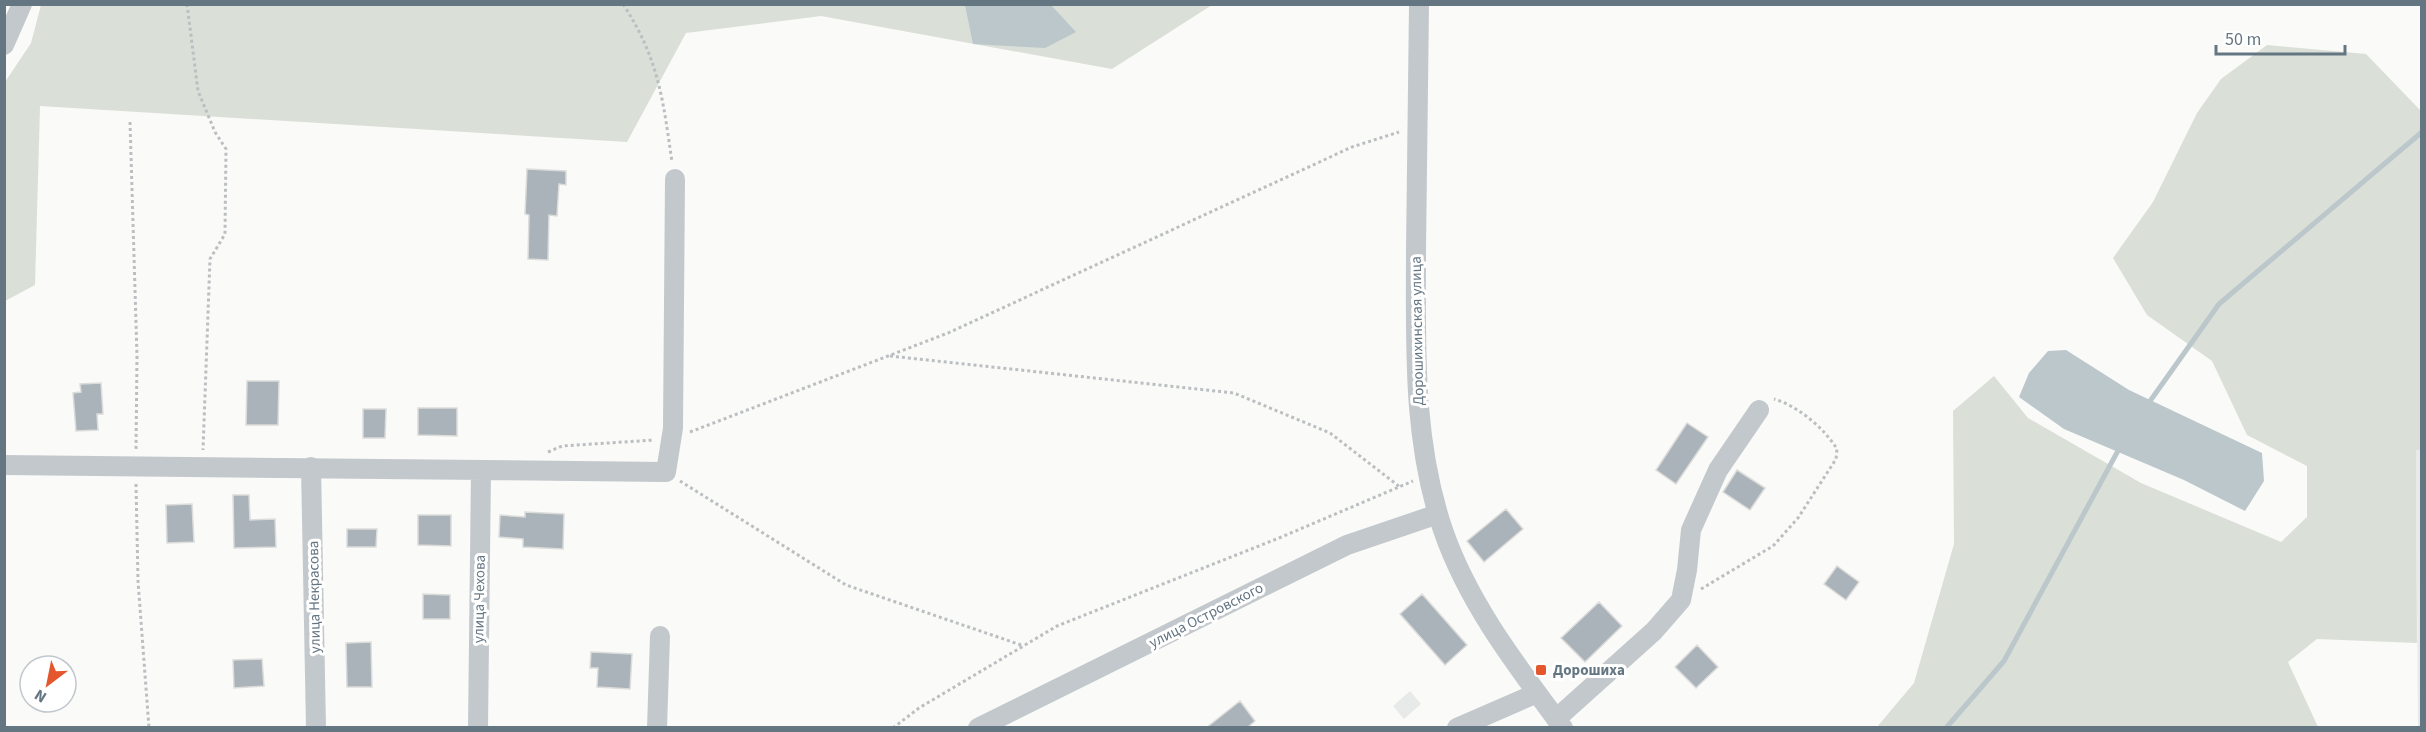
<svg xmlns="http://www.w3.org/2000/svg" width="2426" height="732" viewBox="0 0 2426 732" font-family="'Source Sans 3',sans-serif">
<rect width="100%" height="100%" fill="#fafaf8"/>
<!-- built -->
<path fill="#e8e9e9" d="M2416 450H2422L2421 728 2418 727Z
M1410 691 1421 704 1404 719 1393 706Z"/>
<!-- green -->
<path fill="#dadfd7" d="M41 5H1212L1112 69 821 16 686 33 627 142 40 106 35 285 5 301V82L31 43Z
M2267 45 2366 54 2421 111 2422 450H2416L2417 643 2317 639 2288 662 2318 727H1877L1914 683 1954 544 1953 411 1994 376 2028 418 2141 483 2281 542 2307 517V466L2247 435 2212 361 2147 315 2113 258 2153 202 2197 113 2221 79Z"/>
<!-- water -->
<path fill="#bbc7cb" d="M965 5H1051L1076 32 1045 48 973 44Z
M2066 350 2129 390 2262 453 2264 481 2245 511 2184 480 2064 429 2019 397 2029 373 2048 351Z"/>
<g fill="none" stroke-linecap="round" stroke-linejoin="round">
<!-- stream -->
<path stroke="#bbc7cb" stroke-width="5" d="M2148 404 2219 304 2422 132
M1946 728 2004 661 2120 447"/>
</g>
<!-- building -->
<path fill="#aab3b9" stroke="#dcdcda" stroke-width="1.5" d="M527 169 566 171V185L559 184 557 216 549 215 548 260 528 259 529 215 525 214Z
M247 381H279L278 425H246Z
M101 383 103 414H97L98 430 76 431 73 393 81 392 80 384Z
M418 408H457V436L418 435Z
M363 409H386L385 438H363Z
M1687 423 1708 437 1676 484 1656 470Z
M1737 470 1765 488 1750 510 1723 492Z
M233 495H249L250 520 275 519 276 547 234 548Z
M192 504 194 542 167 543 166 505Z
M1506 509 1523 529 1484 562 1467 541Z
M525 512 564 514 563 549 523 547V539L499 537 500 515 525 517Z
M418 515H451V546L418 545Z
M347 529H377L376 547H347Z
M1837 566 1859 582 1846 600 1824 584Z
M423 594 450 595V619H423Z
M1422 594 1467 645 1445 665 1400 614Z
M1599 602 1622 626 1585 662 1561 638Z
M371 642 372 687H347L346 643Z
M1697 645 1718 667 1696 688 1675 667Z
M591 652 632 654 630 689 597 687 598 668H590Z
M262 659 264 686 234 688 233 660Z
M1240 701 1255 721 1247 728H1206Z"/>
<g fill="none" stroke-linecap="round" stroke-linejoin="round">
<!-- path -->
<path stroke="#bbbfc2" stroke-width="3" stroke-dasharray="3 3" stroke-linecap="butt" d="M187 4 198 91 215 132 226 149 225 234 210 259 203 450
M623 4C659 59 663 100 672 162
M130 122 137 356 136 450
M890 356 1234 393 1330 433 1400 487
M690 432 948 333 1352 147 1399 132
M548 452 562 446 654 440
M680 481 846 585 1024 646
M136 484 138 581 149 728
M1701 589 1773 546 1798 518 1836 459 1837 449C1824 428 1798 406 1774 399
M893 728 919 708 1057 626 1279 538 1413 481"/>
<!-- minor -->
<path stroke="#c3c8cc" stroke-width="20" d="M1419 4C1418 86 1417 168 1416 250 1416 345 1412 439 1443 530 1468 603 1517 666 1563 728
M4 45 22 4
M4 465 666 472 673 428 675 179
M311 467 316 728
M1556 719 1654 631 1681 600 1687 570 1691 530 1718 470 1759 410
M478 728 481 470
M657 728 660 636
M978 728 1347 545 1438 514
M1457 728 1537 693"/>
</g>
<!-- markers -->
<rect fill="#e4572e" stroke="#fff" stroke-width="2" x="1535" y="664" width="12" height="12" rx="3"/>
<g text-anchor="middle" stroke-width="6" stroke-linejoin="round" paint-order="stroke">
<!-- street labels -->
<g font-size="15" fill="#657683" stroke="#fff">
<text transform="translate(1417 331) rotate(-91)" y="5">Дорошихинская улица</text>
<text transform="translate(314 597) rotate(-91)" y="5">улица Некрасова</text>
<text transform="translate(479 599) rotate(-89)" y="5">улица Чехова</text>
<text transform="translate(1206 615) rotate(-27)" y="5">улица Островского</text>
</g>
<!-- poi labels -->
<g font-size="15" font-weight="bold" fill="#657683" stroke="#fff" text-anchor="start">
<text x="1553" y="675">Дорошиха</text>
</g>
</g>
<!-- border -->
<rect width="2426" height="732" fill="none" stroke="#657683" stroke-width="12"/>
<!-- north arrow -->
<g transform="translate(48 684) rotate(212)"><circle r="28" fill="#ffffff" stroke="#c1c8cd" stroke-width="1.5"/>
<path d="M0-4.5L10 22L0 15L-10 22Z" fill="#e4572e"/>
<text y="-9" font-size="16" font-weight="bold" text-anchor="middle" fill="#657683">N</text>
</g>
<!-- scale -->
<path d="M2216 45v9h129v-9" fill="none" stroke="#657683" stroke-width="3"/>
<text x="2225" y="45" font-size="18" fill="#657683" stroke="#ffffff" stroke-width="4.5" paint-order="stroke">50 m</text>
</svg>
